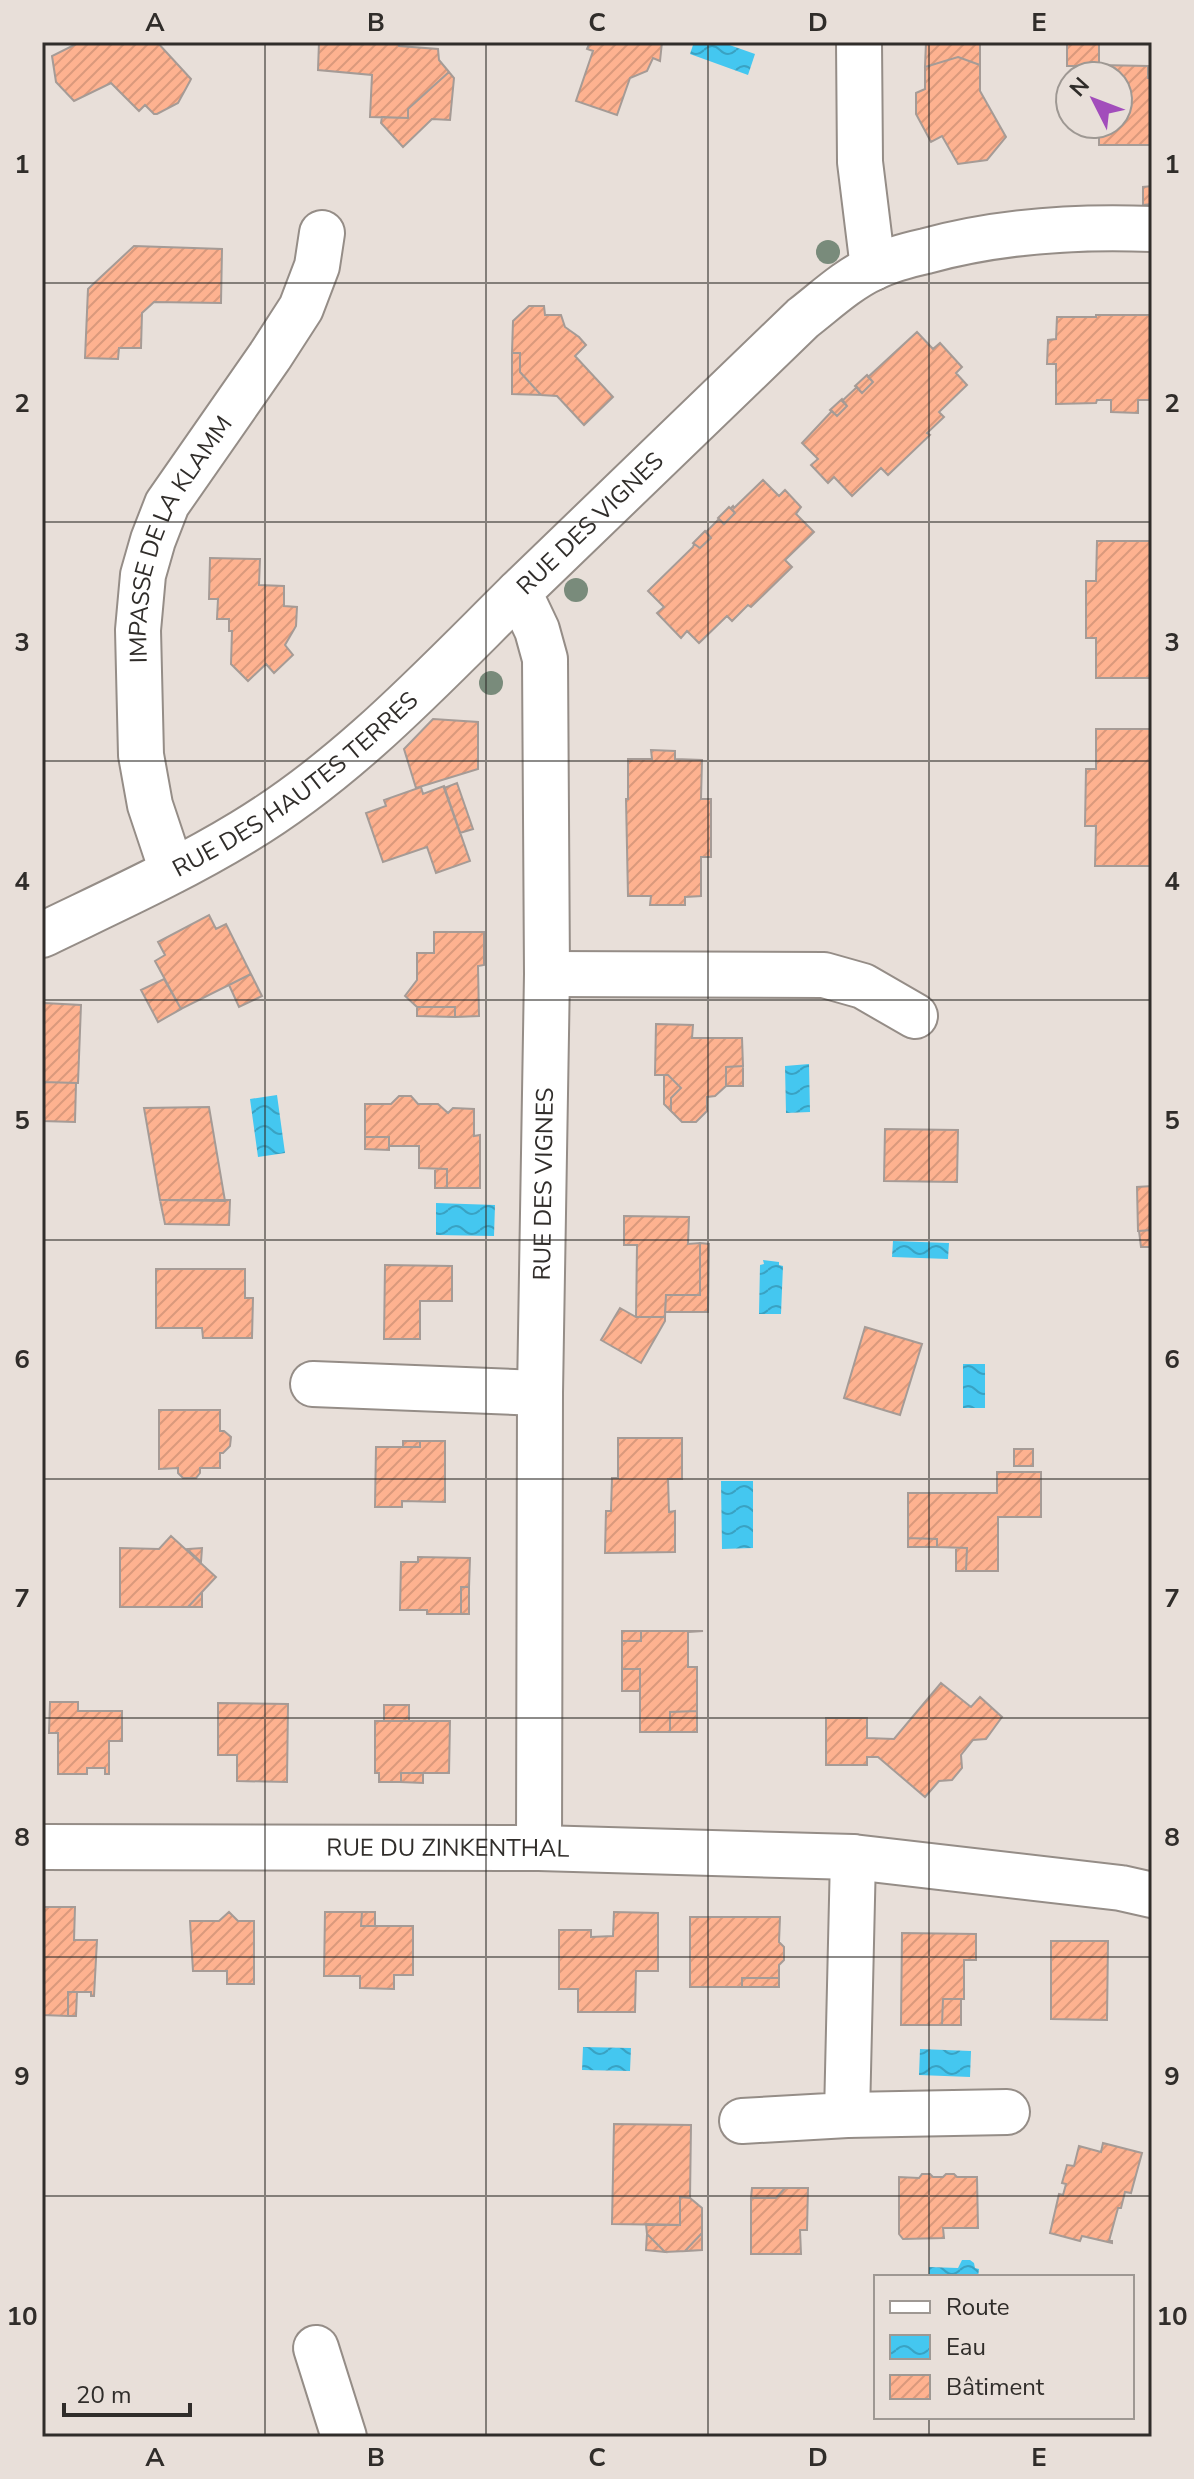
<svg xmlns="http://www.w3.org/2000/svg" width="1194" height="2479" viewBox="0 0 1194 2479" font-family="'Nunito Sans',sans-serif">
<defs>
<pattern id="water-waves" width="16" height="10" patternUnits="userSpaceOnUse" patternTransform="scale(2)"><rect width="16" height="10" fill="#44c7f0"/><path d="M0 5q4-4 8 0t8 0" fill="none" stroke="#39a2c3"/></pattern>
<pattern id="building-hatch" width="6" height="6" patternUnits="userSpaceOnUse" patternTransform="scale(2)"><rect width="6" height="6" fill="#feb290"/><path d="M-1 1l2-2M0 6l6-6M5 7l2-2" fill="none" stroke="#da997c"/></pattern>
</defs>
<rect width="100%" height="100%" fill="#e8dfd9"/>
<!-- water -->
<path fill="url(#water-waves)" d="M694 42H721L755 54 748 75 690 54Z
M809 1064 810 1112 786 1113 785 1066Z
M277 1095 285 1153 258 1157 250 1099Z
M436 1203 495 1205 494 1236 436 1235Z
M893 1241 949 1243 948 1259 892 1257Z
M763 1260 779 1262V1265L783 1266 781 1314H759L760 1265 764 1264Z
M963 1364H985V1408H963Z
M721 1481H753V1548L722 1549Z
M583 2047 631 2048 630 2071 582 2070Z
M920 2049 971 2051 970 2077 919 2075Z
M962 2260H970L974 2263 975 2268 979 2269 978 2277H929V2267L958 2268Z"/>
<!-- building -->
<path fill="url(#building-hatch)" stroke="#a59b96" stroke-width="2" d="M80 42H157L191 79 190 81 178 103 157 114H154L145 105 139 111 111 83 74 101 56 82 52 56Z
M319 42H399V46L438 49 439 60 449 72 408 109V118L370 117 372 75 318 70Z
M590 42H662L660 61 653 58 647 71 630 78 617 115 576 101 593 51 587 49Z
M926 42H980V65L958 57 925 67Z
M1067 42H1099V66H1067Z
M958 57 980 65V91L1006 137 987 160 958 164 942 136 931 142 916 114V93L925 89V67Z
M1099 65 1148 66V78L1152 79V145H1099V124H1118V76H1099Z
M449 72 454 78 450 120 432 119 403 147 381 123 382 117 408 118V109Z
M1152 186V204L1143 205V187Z
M134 246 222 249 221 303 154 302 142 313 141 348H119L118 359 85 358 88 289Z
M529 306H544L545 315H561L565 327 579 337 586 345 575 356 613 397 584 425 557 396 541 395 520 372V353H512L513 321Z
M1096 315H1152V400H1138V413L1111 412V400H1097L1096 403 1056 404V364H1047L1048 340 1056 339 1057 317H1096Z
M917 332 933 349 940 343 962 367 956 373 967 385 939 412 944 417 927 433 930 435 888 475 881 468 852 496 834 477 828 483 811 465 818 459 802 443 832 411 837 416 847 406 842 401 857 387 862 393 873 382 868 377Z
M512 353H520V372L541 395 512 394Z
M867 375 873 382 862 393 855 386Z
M842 399 847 406 837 416 830 410Z
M763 480 779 496 785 490 801 507 796 514 814 532 785 560 792 567 751 607 748 605 732 621 727 616 699 643 687 631 681 638 657 613 664 607 648 591 693 547 694 544 700 548 711 538 706 532 719 519 724 524 735 513 731 508 733 506 734 508Z
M729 507 735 513 724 524 718 518Z
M705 531 711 538 700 548 693 543Z
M1097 541H1152V678H1096V638H1086V581H1096Z
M210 558 260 559 259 585 284 586V606L297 607 296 626 285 645 293 655 274 673 266 664 248 681 231 664 232 631H229V619H217L218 599H209Z
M433 719 478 722V769L416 788 404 749Z
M1096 729H1152V866H1095L1096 826H1085L1086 769H1096Z
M651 750 675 751V759L702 760 701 799H711V857H701V896L685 897V905H650L651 896H628L626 799H628V759H652Z
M457 783 473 829 460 833 444 788Z
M444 786 470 861 436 873 427 847 383 862 366 813 386 806 384 800 421 787 423 794Z
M209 915 216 929 226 924 251 974 181 1009 155 961 165 955 158 942Z
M434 932H484V965L478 966 479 1016 455 1017V1007H417L405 996 417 980V953H434Z
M251 974 262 996 239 1007 229 985Z
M164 979 181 1009 158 1022 141 990Z
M44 1003 81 1005 78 1083 43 1082 42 1102Z
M417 1007H455V1017L417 1016Z
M656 1024 693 1025 692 1038H742L743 1066 726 1067V1086L715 1096 707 1097V1111L696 1122H682L671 1111V1098L681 1088 668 1075H655Z
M743 1066V1086H726V1067Z
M664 1075H668L681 1088 671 1098V1111L664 1104Z
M43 1082 76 1083 75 1122 42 1121Z
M399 1096H411L418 1104H438L448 1113 453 1108 474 1109V1136L480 1135V1188H447V1169L419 1168V1146H389V1137H365V1104H391Z
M209 1107 225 1201 160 1200 144 1108Z
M885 1129 958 1130 957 1182 884 1181Z
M365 1137H389V1150L365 1149Z
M435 1169H447V1188H435Z
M1152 1186V1230L1138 1231 1137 1187Z
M160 1200H230L229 1225 165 1224Z
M624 1216 689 1217 688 1244 700 1243V1295H666L665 1317H636L637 1245H624Z
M1152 1230V1247H1141L1139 1231Z
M700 1243 709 1244 708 1312H665L666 1295H700Z
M385 1265 452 1266V1301H420V1339H384Z
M156 1269H245V1298H253L252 1338H203L202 1328H156Z
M620 1308 636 1317H665V1321L641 1363 601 1340Z
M865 1327 922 1344 900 1415 844 1398Z
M159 1410H220V1431H224L231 1437 230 1446 223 1453H220V1468H200V1473L196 1478H183L178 1473V1468L159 1469Z
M618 1438H682V1479H668L669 1512 675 1511V1552L605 1553 606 1511H611L612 1478H618Z
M403 1441H420V1447H403Z
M420 1441H445V1502L402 1501V1507H375L376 1447H420Z
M1014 1449H1033V1466H1014Z
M997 1472H1041V1517H998V1571H966L967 1548 937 1547V1539L908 1538V1493H997Z
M171 1536 216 1577 188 1607H120V1548L159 1549Z
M908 1538 937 1539V1547H908Z
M202 1548 201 1562 187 1549Z
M956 1548H967L966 1571H956Z
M418 1557 470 1558 469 1587H461V1614H427V1610H400L401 1562H418Z
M461 1587H469V1614H461Z
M202 1592V1607H188Z
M622 1631H641V1641H622Z
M641 1631H703L688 1632V1667H697V1711L670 1712V1732H640V1669H622V1641H641Z
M622 1669H640V1691H622Z
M941 1683 971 1707 980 1697 1002 1717 986 1739 973 1740 961 1755 962 1768 952 1780 939 1781 925 1797 878 1757H867V1765H826V1718H867V1738L894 1739Z
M50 1702H78V1711H122V1741H109V1774H105V1768H87V1774H58V1733H49Z
M218 1703 288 1704 287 1782 237 1781V1755H218Z
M384 1705H409V1721H384Z
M697 1711V1732H670V1712Z
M375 1721H450L449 1773H401V1782H379V1773H375Z
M401 1773H423V1783L401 1782Z
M42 1907H75L74 1940H97L94 1996H91V1992H68V2016L42 2015Z
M229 1912 238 1921H254V1984H227V1971H193L190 1921H219Z
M325 1912H362L361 1926H413V1975H394V1989L360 1988V1976H324Z
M362 1912H375V1926H361Z
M614 1912 658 1913V1971H636L635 2012H578V1989H559V1930H591V1937L613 1936Z
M690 1917H780L779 1942 784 1947V1960L779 1965V1978H742V1987H690Z
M902 1933 976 1934V1960H964V1999H943L942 2025H901Z
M1051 1941H1108L1107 2020 1051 2019Z
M742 1978H779V1987H742Z
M68 1992H77L76 2016H68Z
M943 1999H961V2025H942Z
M614 2124 691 2125 690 2198 680 2197V2225L612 2224Z
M1103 2143 1142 2153 1131 2193 1125 2192 1121 2208H1118L1109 2241H1112V2243L1082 2236 1080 2241 1050 2233 1059 2194 1063 2195 1066 2184 1062 2183 1067 2165 1074 2166 1079 2146 1101 2152Z
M922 2174H930L933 2177H943L946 2174H954L957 2177H977L978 2228H943L944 2238 903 2239 899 2234V2177L919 2178Z
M752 2188H785L776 2198H751Z
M785 2188H808L807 2230H800L801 2254H751V2198H776Z
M680 2197 690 2198 702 2208V2233L685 2251 665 2252 647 2234 646 2224 680 2225Z
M702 2233V2250L685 2251Z
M647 2234 665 2252 646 2250Z"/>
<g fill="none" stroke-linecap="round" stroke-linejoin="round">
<defs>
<g id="minor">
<path d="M859 42 860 162 873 268"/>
<path id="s1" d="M172 871 150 805 141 755 138 630 143 575 153 540 167 504 270 356 301 308 317 266 322 233"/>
<path id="s2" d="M42 935C110 902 179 871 243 832 348 769 433 677 519 592"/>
<path d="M547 974 824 975 863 986 915 1016"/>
<path d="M313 1384 540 1393"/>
<path id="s3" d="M42 1847 539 1848 853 1857 1121 1888 1152 1895"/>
<path id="s4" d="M539 1848 540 1393 547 974 545 659 537 630 519 592 803 318C825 301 847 280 873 268 889 260 908 255 926 251 999 231 1076 226 1152 229"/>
<path d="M847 2115 1007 2112"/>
<path d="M742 2121 847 2115 853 1857"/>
<path d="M316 2348 344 2437"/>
</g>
</defs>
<!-- minor casing -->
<use href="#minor" stroke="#958d87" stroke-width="48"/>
<!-- minor -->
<use href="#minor" stroke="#fff" stroke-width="44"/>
</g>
<!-- trees -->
<g fill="#798b7b">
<circle cx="828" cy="252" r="12"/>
<circle cx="576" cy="590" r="12"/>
<circle cx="491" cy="683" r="12"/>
</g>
<!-- grid -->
<path fill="none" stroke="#302d2a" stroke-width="2" stroke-opacity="0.55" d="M265 42V2437M486 42V2437M708 42V2437M929 42V2277M42 283H1152M42 522H1152M42 761H1152M42 1000H1152M42 1240H1152M42 1479H1152M42 1718H1152M42 1957H1152M42 2196H1152M929 2417V2437"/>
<g text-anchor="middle" stroke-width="6" stroke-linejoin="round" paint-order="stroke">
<!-- street labels -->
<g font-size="24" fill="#302d2a" stroke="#e8dfd9">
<text dy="8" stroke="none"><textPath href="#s4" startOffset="1360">RUE DES VIGNES</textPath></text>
<text dy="8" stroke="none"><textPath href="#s1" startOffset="346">IMPASSE DE LA KLAMM</textPath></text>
<text dy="8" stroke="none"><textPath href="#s2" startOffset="296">RUE DES HAUTES TERRES</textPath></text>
<text dy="8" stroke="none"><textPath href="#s4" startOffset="664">RUE DES VIGNES</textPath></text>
<text dy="8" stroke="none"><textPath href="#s3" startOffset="406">RUE DU ZINKENTHAL</textPath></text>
</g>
</g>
<!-- border -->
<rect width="1194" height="2479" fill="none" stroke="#e8dfd9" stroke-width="88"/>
<!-- legend -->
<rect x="874" y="2275" width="260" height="144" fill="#e8dfd9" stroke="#9e9893" stroke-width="2"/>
<rect x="890" y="2301" width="40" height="12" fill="#ffffff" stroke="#9e9893" stroke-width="2"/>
<text x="946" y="2315" font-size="24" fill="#302d2a">Route</text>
<rect x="890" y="2335" width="40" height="24" fill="url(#water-waves)" stroke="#9e9893" stroke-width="2"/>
<text x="946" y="2355" font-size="24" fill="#302d2a">Eau</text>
<rect x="890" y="2375" width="40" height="24" fill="url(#building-hatch)" stroke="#9e9893" stroke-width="2"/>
<text x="946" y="2395" font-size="24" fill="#302d2a">Bâtiment</text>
<!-- north arrow -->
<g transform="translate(1094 100) rotate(312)"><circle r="38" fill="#e8dfd9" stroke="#9e9893" stroke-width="2"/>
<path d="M0-6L14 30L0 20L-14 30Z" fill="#a24dbb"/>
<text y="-12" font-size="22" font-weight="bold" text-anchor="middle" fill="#302d2a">N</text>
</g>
<!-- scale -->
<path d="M64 2403v12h126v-12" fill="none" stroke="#302d2a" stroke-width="4"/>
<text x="76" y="2403" font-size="24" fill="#302d2a" stroke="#e8dfd9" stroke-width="6" paint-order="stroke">20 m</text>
<rect x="44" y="44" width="1106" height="2391" fill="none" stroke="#302d2a" stroke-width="3"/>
<g font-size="26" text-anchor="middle" font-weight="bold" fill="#302d2a">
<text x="155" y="31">A</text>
<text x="376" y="31">B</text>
<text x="597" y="31">C</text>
<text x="818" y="31">D</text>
<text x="1039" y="31">E</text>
<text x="22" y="173">1</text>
<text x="1172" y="173">1</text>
<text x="22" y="412">2</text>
<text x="1172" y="412">2</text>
<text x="22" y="651">3</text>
<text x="1172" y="651">3</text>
<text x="22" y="890">4</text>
<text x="1172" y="890">4</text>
<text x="22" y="1129">5</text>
<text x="1172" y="1129">5</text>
<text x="22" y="1368">6</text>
<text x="1172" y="1368">6</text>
<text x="22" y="1607">7</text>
<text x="1172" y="1607">7</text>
<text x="22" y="1846">8</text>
<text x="1172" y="1846">8</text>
<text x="22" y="2085">9</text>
<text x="1172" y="2085">9</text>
<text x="22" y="2325">10</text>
<text x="1172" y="2325">10</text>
<text x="155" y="2466">A</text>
<text x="376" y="2466">B</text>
<text x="597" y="2466">C</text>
<text x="818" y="2466">D</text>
<text x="1039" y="2466">E</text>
</g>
</svg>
